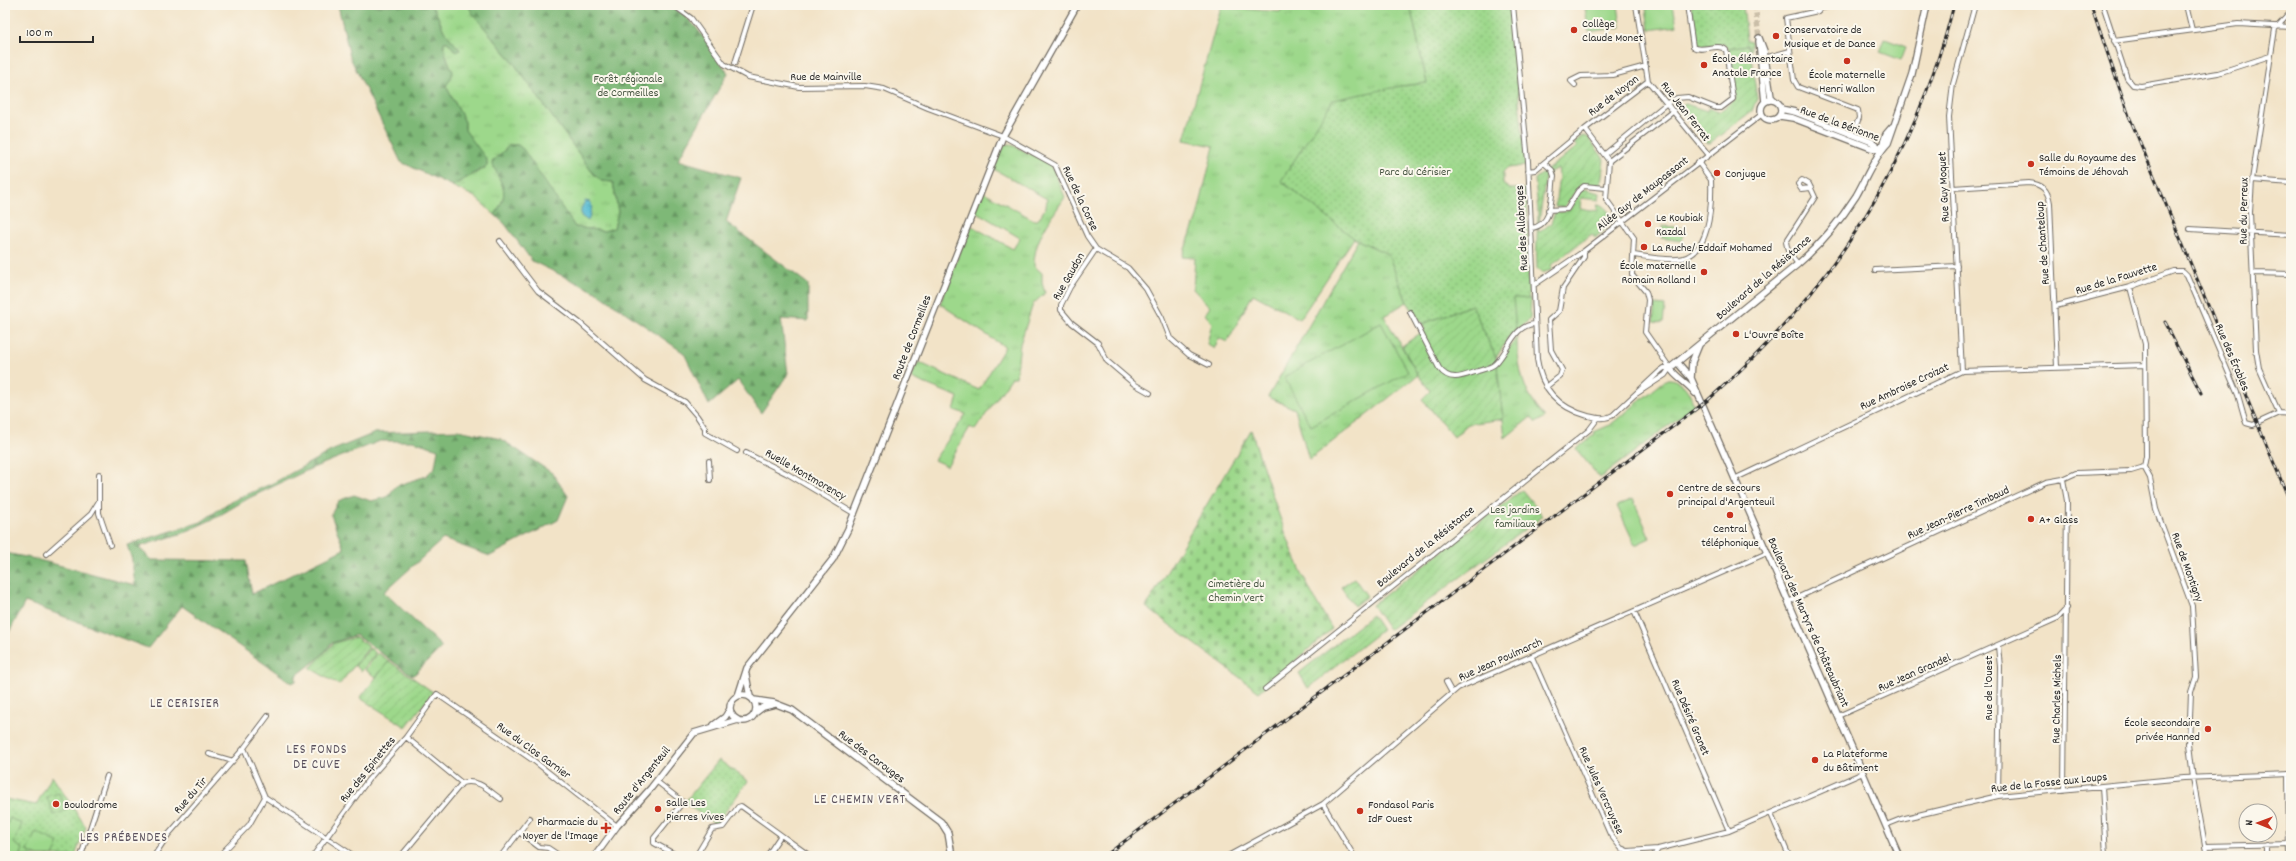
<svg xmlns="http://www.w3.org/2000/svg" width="2296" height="861" viewBox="0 0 2296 861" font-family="Dekko,sans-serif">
<defs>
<pattern id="grass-tufts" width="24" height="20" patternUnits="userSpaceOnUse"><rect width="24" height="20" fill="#9dd88b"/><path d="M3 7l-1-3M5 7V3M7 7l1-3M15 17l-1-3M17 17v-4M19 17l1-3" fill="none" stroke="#87ba78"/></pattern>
<pattern id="forest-firs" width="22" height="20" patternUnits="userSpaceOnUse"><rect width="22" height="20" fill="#7eb877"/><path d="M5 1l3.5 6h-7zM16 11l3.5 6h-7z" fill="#679662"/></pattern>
<pattern id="cemetery-stones" width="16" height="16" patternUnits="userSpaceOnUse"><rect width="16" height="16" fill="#9dd88b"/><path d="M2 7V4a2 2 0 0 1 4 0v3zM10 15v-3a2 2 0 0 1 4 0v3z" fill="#87ba78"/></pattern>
<pattern id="park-dots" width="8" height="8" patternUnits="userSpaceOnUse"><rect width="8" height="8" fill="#9dd88b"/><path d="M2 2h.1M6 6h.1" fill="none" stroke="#87ba78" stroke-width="1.8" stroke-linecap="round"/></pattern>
<pattern id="garden-furrows" width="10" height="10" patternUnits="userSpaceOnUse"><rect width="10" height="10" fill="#9dd88b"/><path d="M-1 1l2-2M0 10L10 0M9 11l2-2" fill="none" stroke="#87ba78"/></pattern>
<pattern id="water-ripples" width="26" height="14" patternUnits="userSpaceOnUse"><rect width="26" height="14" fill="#55bbd3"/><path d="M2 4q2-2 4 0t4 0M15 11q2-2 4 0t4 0" fill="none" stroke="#4798ab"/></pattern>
</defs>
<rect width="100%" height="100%" fill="#fbf7ec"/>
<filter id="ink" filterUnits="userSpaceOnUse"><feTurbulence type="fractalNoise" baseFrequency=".025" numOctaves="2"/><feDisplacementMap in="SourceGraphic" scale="8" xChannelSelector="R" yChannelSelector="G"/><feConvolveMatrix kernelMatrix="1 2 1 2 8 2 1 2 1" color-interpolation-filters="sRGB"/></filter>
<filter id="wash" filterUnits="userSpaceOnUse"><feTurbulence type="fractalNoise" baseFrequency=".012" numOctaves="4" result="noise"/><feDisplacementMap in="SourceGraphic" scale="16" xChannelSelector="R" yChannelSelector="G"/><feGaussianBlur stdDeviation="0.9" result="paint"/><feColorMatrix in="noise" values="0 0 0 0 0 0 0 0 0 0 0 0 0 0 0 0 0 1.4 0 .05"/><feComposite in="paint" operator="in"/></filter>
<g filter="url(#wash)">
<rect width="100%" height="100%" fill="#f2e3c7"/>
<!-- grass -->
<path fill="url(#grass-tufts)" stroke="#64825b" d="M429 5H468L473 14 513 62 592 172 601 181 613 182 618 212 614 228 604 231 575 227 523 150 518 145H510L492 162C502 188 511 189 495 215L475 197 452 186 485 168 487 162 465 130V122L446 86 453 73 443 47 444 41 448 42 456 52 460 50 444 31 435 10Z
M1280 5H1410L1427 83 1401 86 1281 181 1354 238 1300 319 1253 294 1227 342 1219 338 1214 349 1207 344 1212 323 1205 314 1210 307 1193 289 1195 258 1182 257 1197 217 1214 146 1184 140 1221 7 1281 12Z
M1010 144 1051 164 1065 197C1051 219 1034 238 1034 266L1042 273V283L1045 293 1033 304 1020 344 1016 377H1012L975 430 970 427 947 466 934 460 966 414 954 410 958 397 911 378 918 362 979 390 1005 347 940 304 970 225 1013 249 1020 238 975 211 982 191 1034 220H1038L1046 207 1047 199 992 168 1002 145Z
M1358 240 1388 254 1407 302 1384 316 1418 375 1309 460 1295 409 1268 397Z
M1517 337C1518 369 1523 394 1545 417L1536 423 1531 417 1505 438 1497 366Z
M1667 379C1683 378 1690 393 1694 406L1600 478 1576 449 1595 434 1594 432 1610 425Z"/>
<!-- forest -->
<path fill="url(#forest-firs)" stroke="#547251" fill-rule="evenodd" d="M338 5H429L435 10 444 31 460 50 456 52 448 42H444C443 46 449 68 453 71L451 78 446 86 465 122V130L487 160V166L452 186 401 162 350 57Z
M468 5H669C696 19 711 49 728 73L678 160 741 178 726 222 808 284V321L781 319 788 374 761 413 738 380 709 405 684 353 596 292 532 261 505 224 495 215C511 189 502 188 492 162L510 145H518L523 149 575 227 604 231 614 228 618 212 613 182 601 181 592 172 513 62 473 14Z
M458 430 501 439 552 473 568 496 558 520 490 556 443 539 384 592 442 647 413 676 356 635 332 643 320 657 296 676V681L292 683 182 606 148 648 25 602 5 640V553L31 558 135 585 132 560 127 545 201 522 228 503 275 482 331 451 375 433ZM380 441H413L438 449 435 467 426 476 396 486 387 497 371 501 354 495 338 501 331 515 344 549 252 594 246 561 152 560 138 547 183 533 215 518 249 498 310 469Z"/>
<!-- cemetery -->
<path fill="url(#cemetery-stones)" stroke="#64825b" d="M1251 430C1269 484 1285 541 1311 592 1317 604 1325 616 1332 629L1259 692 1146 607Z"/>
<!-- park -->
<path fill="url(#park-dots)" stroke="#64825b" d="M1410 5H1509L1526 166 1507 168 1503 172V184L1510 189H1527L1529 318 1509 337 1496 358 1472 305 1422 324 1407 302 1388 254 1355 239 1281 181 1333 100 1401 86 1427 83Z
M1691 5H1743L1747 40 1751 41V50L1746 45 1728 48 1725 44 1697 46Z
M370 648 376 653 362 671 355 666Z
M719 760 748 781 716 824 684 803Z
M52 776 86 827 75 856H5V799L36 805Z"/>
<!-- garden -->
<path fill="url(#garden-furrows)" stroke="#64825b" d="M1747 45 1750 51 1757 98 1752 111 1710 143 1705 142 1678 106 1686 104 1707 111 1708 108 1719 112 1736 99 1728 48Z
M1582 136 1588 137 1604 159 1601 185 1581 184 1564 207H1555L1559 176 1558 168 1546 174 1538 230 1540 232 1551 223 1555 212C1579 214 1570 197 1584 189L1600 193 1599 200 1581 198 1580 208 1597 211 1598 204C1604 205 1610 212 1611 218L1606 223 1607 228 1595 238 1592 234 1551 265 1552 270 1541 273 1537 269C1536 252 1537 236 1538 219 1538 205 1536 192 1535 179L1577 147 1574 143Z
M1472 305 1496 358 1503 419 1468 424 1454 437 1422 399 1430 391 1418 375 1402 346 1425 330 1422 324Z
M1522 490 1543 516 1389 630 1372 605Z
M1354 578 1367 596 1354 606 1341 587Z
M1372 615 1382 630 1308 688 1299 673Z
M356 637 369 647 339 685 310 668 334 643Z
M389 661 433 692 406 727 360 698Z"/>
<!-- pitch -->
<path fill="#9dd88b" stroke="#64825b" d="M1608 5H1618L1621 27 1589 32 1585 8Z
M1673 5 1677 26 1649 30 1646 8Z
M1885 39 1906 47 1901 60 1880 52Z
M1663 226 1683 228 1682 241 1661 238Z
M1513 298 1531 299 1530 319 1516 331Z
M1655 305 1665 306 1663 323 1653 322Z
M1381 323 1408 372 1311 426 1284 377Z
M1633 499 1650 538 1635 545 1617 506Z
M378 653 389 661 376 677 365 670Z
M59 793 66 810 54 815 47 797Z
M10 818 22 824 14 843 23 849 20 856H5V830Z
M36 832 59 843 53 856H38L27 851Z"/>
<!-- water -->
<path fill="url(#water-ripples)" stroke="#40737f" d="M585 201 590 202 592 207 588 221 581 216V209Z"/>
</g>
<g filter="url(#ink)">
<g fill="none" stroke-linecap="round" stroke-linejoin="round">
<!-- secondary-tunnel -->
<path stroke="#cabea8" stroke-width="5.5" stroke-dasharray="5.5 3" stroke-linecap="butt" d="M1755 5 1759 38"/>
<defs>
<path id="street" d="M673 5 691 18 724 64 748 77 799 87 865 86 884 89 928 108 1003 136 1055 165 1087 236 1096 249 1128 268 1146 289 1162 318 1170 338 1189 355 1209 365
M1068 5 1076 7
M1513 5 1528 161 1537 359C1541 389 1559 408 1588 416 1597 418 1605 420 1613 415L1660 371 1664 368H1670
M1636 5 1648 81
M2103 5 2127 78 2133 85 2141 86 2218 73 2270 56
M2143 5 2160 7 2174 5
M2186 5 2192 30
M1820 8 1818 11 1786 18 1794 80 1798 87 1858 110 1859 118 1852 135
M1820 8 1843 5
M2114 41 2238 24 2291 27
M1764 58 1790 51
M735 63 753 5
M1648 81 1708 154
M1575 85 1571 81 1581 76 1613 75 1646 66
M1585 129 1609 161
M1605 154 1667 103 1677 98 1688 97 1716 108H1721L1733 99 1726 50C1717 42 1703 53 1693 47L1687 5
M1609 161 1606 199 1634 238 1632 275 1646 292 1648 300 1645 332 1670 368
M1609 161 1674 111
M1528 171 1535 170 1585 129 1648 81
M2252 180 2291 183
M1953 188 2029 183C2042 184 2048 190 2050 203L2057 367
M1548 210 1567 209 1578 191 1584 186 1606 188
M1531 228C1554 226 1551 194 1554 176L1552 170 1544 163
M2190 229 2291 235
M500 241 538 291 580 323 645 380 685 402 697 416 705 428V433L737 451
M1096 249 1070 287 1061 305V310L1072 323 1098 343 1107 361 1134 384 1150 393
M1634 255C1648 257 1663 260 1677 259 1710 258 1712 206 1711 180L1698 162
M1798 264 1788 251 1786 242 1815 197 1809 184 1802 180 1798 184 1801 189 1811 188
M1875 270 1957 266
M2254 273 2291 274
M1534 285 1584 251 1761 115
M2130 287 2145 344 2146 456 2144 467 2150 478 2156 509 2192 606 2196 677 2191 692 2189 744 2193 778 2207 856
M2056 306 2130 287 2174 271H2183L2187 275 2238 395 2246 423 2253 425 2279 413 2291 414
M1410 312 1439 368C1450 383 1463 376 1478 371 1483 369 1491 368 1495 364 1509 351 1513 325 1535 324
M1962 371 1949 117 1953 84 1975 5
M1546 387 1560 376 1562 370 1551 350 1549 320 1559 311 1563 288 1584 257V251
M1636 394 1665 375 1670 368
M2279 413 2259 368 2256 350 2250 212 2252 180 2275 29 2291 12
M746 453 786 473 855 514
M709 461 710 480
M1734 479 1962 371 2145 365
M2063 479 2067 501 2064 790
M99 501V513L110 545
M46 554 91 514 99 501V474
M1788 602 2046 482 2063 479 2076 473 2131 471 2144 467
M1634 611 1729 831
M1998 646 2000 667 1998 796
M1532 657 1610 834 1621 848 1628 851 1658 849 1729 831 1863 773
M1446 682 1452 693
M1265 689 1589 430 1598 418
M1838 716 2058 618 2067 608
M244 748 265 797
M209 754 233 761
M2288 774 2289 856
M656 781 683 802 654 838V843L678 856
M462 783C478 778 489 791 501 799
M2102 786 2106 856
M265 797 354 856
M1323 804 1354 856
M1771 814 1789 856
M1886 825 1901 819 1998 796 2184 778 2291 774
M519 832 539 847 548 848 560 856
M2266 844V856
M2205 846 2291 844
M81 856 107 776
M154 856 168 835 244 748 268 716
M219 856 249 825 265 797
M313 856 368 780 406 737 437 694 534 761 617 826
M401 856 462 783 406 737
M501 856 530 818
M696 856 712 829 723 827 738 807 741 806 810 856
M767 856 781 835
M1228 856 1323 804 1458 688 1767 553
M1654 856 1658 849"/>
<path id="secondary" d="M1759 38 1764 51 1771 97 1774 100
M1759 41 1765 102
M1761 110a10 10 0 1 1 20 0a10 10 0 1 1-20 0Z
M1781 109 1795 112 1872 142 1881 149
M1780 116 1793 118 1871 148 1881 149
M1881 149 1886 134 1892 127
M1677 362 1691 378 1899 856
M1691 378 1692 362 1699 345
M1695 393C1688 383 1676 378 1670 368L1798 264C1820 245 1840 221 1856 196 1866 179 1874 157 1888 143L1912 74 1927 5
M746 675 750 697
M730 708a13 13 0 1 1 26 0a13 13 0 1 1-26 0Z
M738 696 747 668 833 559 848 529 1003 136 1077 5
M754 700 774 703 792 710 941 822 948 833 952 856
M755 713 763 707 775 704
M714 725 725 717 730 709
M595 856 617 826 651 788 694 733 738 720"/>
</defs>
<!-- street casing -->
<use href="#street" stroke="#716b62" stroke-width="6"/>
<!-- secondary casing -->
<use href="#secondary" stroke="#716b62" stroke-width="8"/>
<!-- street -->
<use href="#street" stroke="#fff" stroke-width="4"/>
<!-- secondary -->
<use href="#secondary" stroke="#fff" stroke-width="5.5"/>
<defs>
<path id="rail" d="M2091 5 2129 116 2291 504
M2165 322 2170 331
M2169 331 2201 393
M1105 856 1708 400C1831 293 1913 164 1954 5"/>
</defs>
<!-- rail casing -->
<use href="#rail" stroke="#2b2b2b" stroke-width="3"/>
<!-- rail -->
<use href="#rail" stroke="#fbf7ec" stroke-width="1.5" stroke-dasharray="4.5" stroke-linecap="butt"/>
</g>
</g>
<!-- markers -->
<g fill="#c8321e" stroke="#fbf7ec" stroke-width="1.5">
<circle cx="1574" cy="30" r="4"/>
<circle cx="1776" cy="36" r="4"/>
<circle cx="1847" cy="61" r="4"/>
<circle cx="1704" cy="65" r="4"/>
<circle cx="2031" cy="164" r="4"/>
<circle cx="1717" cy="173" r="4"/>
<circle cx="1648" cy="224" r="4"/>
<circle cx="1644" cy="247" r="4"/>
<circle cx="1704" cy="272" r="4"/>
<circle cx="1736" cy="334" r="4"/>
<circle cx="1670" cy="494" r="4"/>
<circle cx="1730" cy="515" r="4"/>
<circle cx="2031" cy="519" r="4"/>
<circle cx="2208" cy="729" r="4"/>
<circle cx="1815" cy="760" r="4"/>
<circle cx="56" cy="804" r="4"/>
<circle cx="658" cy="809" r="4"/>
<circle cx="1360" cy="811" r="4"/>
<path d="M604 822h4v4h4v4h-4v4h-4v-4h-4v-4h4z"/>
</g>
<g text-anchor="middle" stroke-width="4" stroke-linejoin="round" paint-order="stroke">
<!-- poi labels -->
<g font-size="12" fill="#2b2b2b" stroke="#fbf7ec" text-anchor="start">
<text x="1582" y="27">Collège<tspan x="1582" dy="14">Claude Monet</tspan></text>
<text x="1784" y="33">Conservatoire de<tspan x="1784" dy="14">Musique et de Dance</tspan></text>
<text x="1712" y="62">École élémentaire<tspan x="1712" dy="14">Anatole France</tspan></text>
<text x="1847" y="78" text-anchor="middle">École maternelle<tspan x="1847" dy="14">Henri Wallon</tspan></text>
<text x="2039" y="161">Salle du Royaume des<tspan x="2039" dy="14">Témoins de Jéhovah</tspan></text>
<text x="1725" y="177">Conjugue</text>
<text x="1656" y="221">Le Koubiak<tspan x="1656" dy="14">Kazdal</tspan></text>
<text x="1652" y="251">La Ruche/ Eddaif Mohamed</text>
<text x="1696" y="269" text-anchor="end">École maternelle<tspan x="1696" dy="14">Romain Rolland 1</tspan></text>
<text x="1744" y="338">L'Ouvre Boîte</text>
<text x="1678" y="491">Centre de secours<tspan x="1678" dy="14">principal d'Argenteuil</tspan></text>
<text x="2039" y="523">A+ Glass</text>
<text x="1730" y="532" text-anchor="middle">Central<tspan x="1730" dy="14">téléphonique</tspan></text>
<text x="2200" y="726" text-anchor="end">École secondaire<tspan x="2200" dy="14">privée Hanned</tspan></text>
<text x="1823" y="757">La Plateforme<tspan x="1823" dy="14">du Bâtiment</tspan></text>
<text x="666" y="806">Salle Les<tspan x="666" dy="14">Pierres Vives</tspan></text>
<text x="64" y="808">Boulodrome</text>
<text x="1368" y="808">Fondasol Paris<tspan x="1368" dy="14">IdF Ouest</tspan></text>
<text x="598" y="825" text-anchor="end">Pharmacie du<tspan x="598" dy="14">Noyer de l'Image</tspan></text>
</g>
<!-- street labels -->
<g font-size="12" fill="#2b2b2b" stroke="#fbf7ec">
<text x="826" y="80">Rue de Mainville</text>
<text transform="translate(1613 95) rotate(-37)" y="4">Rue de Noyon</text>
<text transform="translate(1686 111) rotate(52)" y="4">Rue Jean Ferrat</text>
<text transform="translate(1840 123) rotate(20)" y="4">Rue de la Bérionne</text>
<text transform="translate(1943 187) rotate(-93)" y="4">Rue Guy Moquet</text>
<text transform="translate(1642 193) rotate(-38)" y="4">Allée Guy de Maupassant</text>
<text transform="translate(1081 198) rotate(65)" y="4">Rue de la Corse</text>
<text transform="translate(2243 211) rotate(-89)" y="4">Rue du Perreux</text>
<text transform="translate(1521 228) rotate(-93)" y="4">Rue des Allobroges</text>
<text transform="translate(2042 243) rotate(-94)" y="4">Rue de Chanteloup</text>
<text transform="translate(1068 276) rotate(-60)" y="4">Rue Gaudon</text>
<text transform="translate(1763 277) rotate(-41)" y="4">Boulevard de la Résistance</text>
<text transform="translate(2116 278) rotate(-17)" y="4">Rue de la Fauvette</text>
<text transform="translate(911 337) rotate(-69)" y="4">Route de Cormeilles</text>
<text transform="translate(2233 357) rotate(67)" y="4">Rue des Érables</text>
<text transform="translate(1904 386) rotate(-25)" y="4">Rue Ambroise Croizat</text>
<text transform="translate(806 474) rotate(30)" y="4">Ruelle Montmorency</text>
<text transform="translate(1958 512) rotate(-25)" y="4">Rue Jean-Pierre Timbaud</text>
<text transform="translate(1425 546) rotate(-39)" y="4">Boulevard de la Résistance</text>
<text transform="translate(2188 567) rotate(70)" y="4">Rue de Montigny</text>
<text transform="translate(1809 622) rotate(66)" y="4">Boulevard des Martyrs de Châteaubriant</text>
<text transform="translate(1500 659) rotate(-24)" y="4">Rue Jean Poulmarch</text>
<text transform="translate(1914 672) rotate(-24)" y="4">Rue Jean Grandel</text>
<text transform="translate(1988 688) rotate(-90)" y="4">Rue de l'Ouest</text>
<text transform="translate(2056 699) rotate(-89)" y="4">Rue Charles Michels</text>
<text transform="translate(1691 717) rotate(67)" y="4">Rue Désiré Granet</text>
<text transform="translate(534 750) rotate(36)" y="4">Rue du Clos Garnier</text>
<text transform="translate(872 756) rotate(37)" y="4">Rue des Carouges</text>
<text transform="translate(367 769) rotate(-51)" y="4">Rue des Epinettes</text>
<text transform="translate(641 780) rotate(-51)" y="4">Route d'Argenteuil</text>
<text transform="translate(2049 782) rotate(-6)" y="4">Rue de la Fosse aux Loups</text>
<text transform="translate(1602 790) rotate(66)" y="4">Rue Jules Vercruysse</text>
<text transform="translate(190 795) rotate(-49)" y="4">Rue du Tir</text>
</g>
<!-- park labels -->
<g font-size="12" fill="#485643" stroke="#fbf7ec">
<text x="628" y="82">Forêt régionale<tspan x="628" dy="14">de Cormeilles</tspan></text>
<text x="1415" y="175">Parc du Cérisier</text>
<text x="1515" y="513">Les jardins<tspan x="1515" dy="14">familiaux</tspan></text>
<text x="1236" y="587">Cimetière du<tspan x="1236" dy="14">Chemin Vert</tspan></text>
</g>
<!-- neighbourhood labels -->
<g font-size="13" letter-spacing="1" fill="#5b525e" stroke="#fbf7ec">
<text x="185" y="707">LE CERISIER</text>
<text x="317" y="753">LES FONDS<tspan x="317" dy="15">DE CUVE</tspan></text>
<text x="860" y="803">LE CHEMIN VERT</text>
<text x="124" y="841">LES PRÉBENDES</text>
</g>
</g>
<!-- margin -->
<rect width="2296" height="861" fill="none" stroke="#fbf7ec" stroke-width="20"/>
<!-- north arrow -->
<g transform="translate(2258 823) rotate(271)"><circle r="19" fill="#fbf7ec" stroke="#a8a59f"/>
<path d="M0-3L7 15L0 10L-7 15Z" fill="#c8321e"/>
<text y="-6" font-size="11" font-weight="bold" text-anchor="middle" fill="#2b2b2b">N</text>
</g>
<!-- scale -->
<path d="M20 36v6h73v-6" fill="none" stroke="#2b2b2b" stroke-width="2"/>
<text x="26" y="36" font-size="12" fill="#2b2b2b" stroke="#fbf7ec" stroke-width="3" paint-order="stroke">100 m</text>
</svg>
